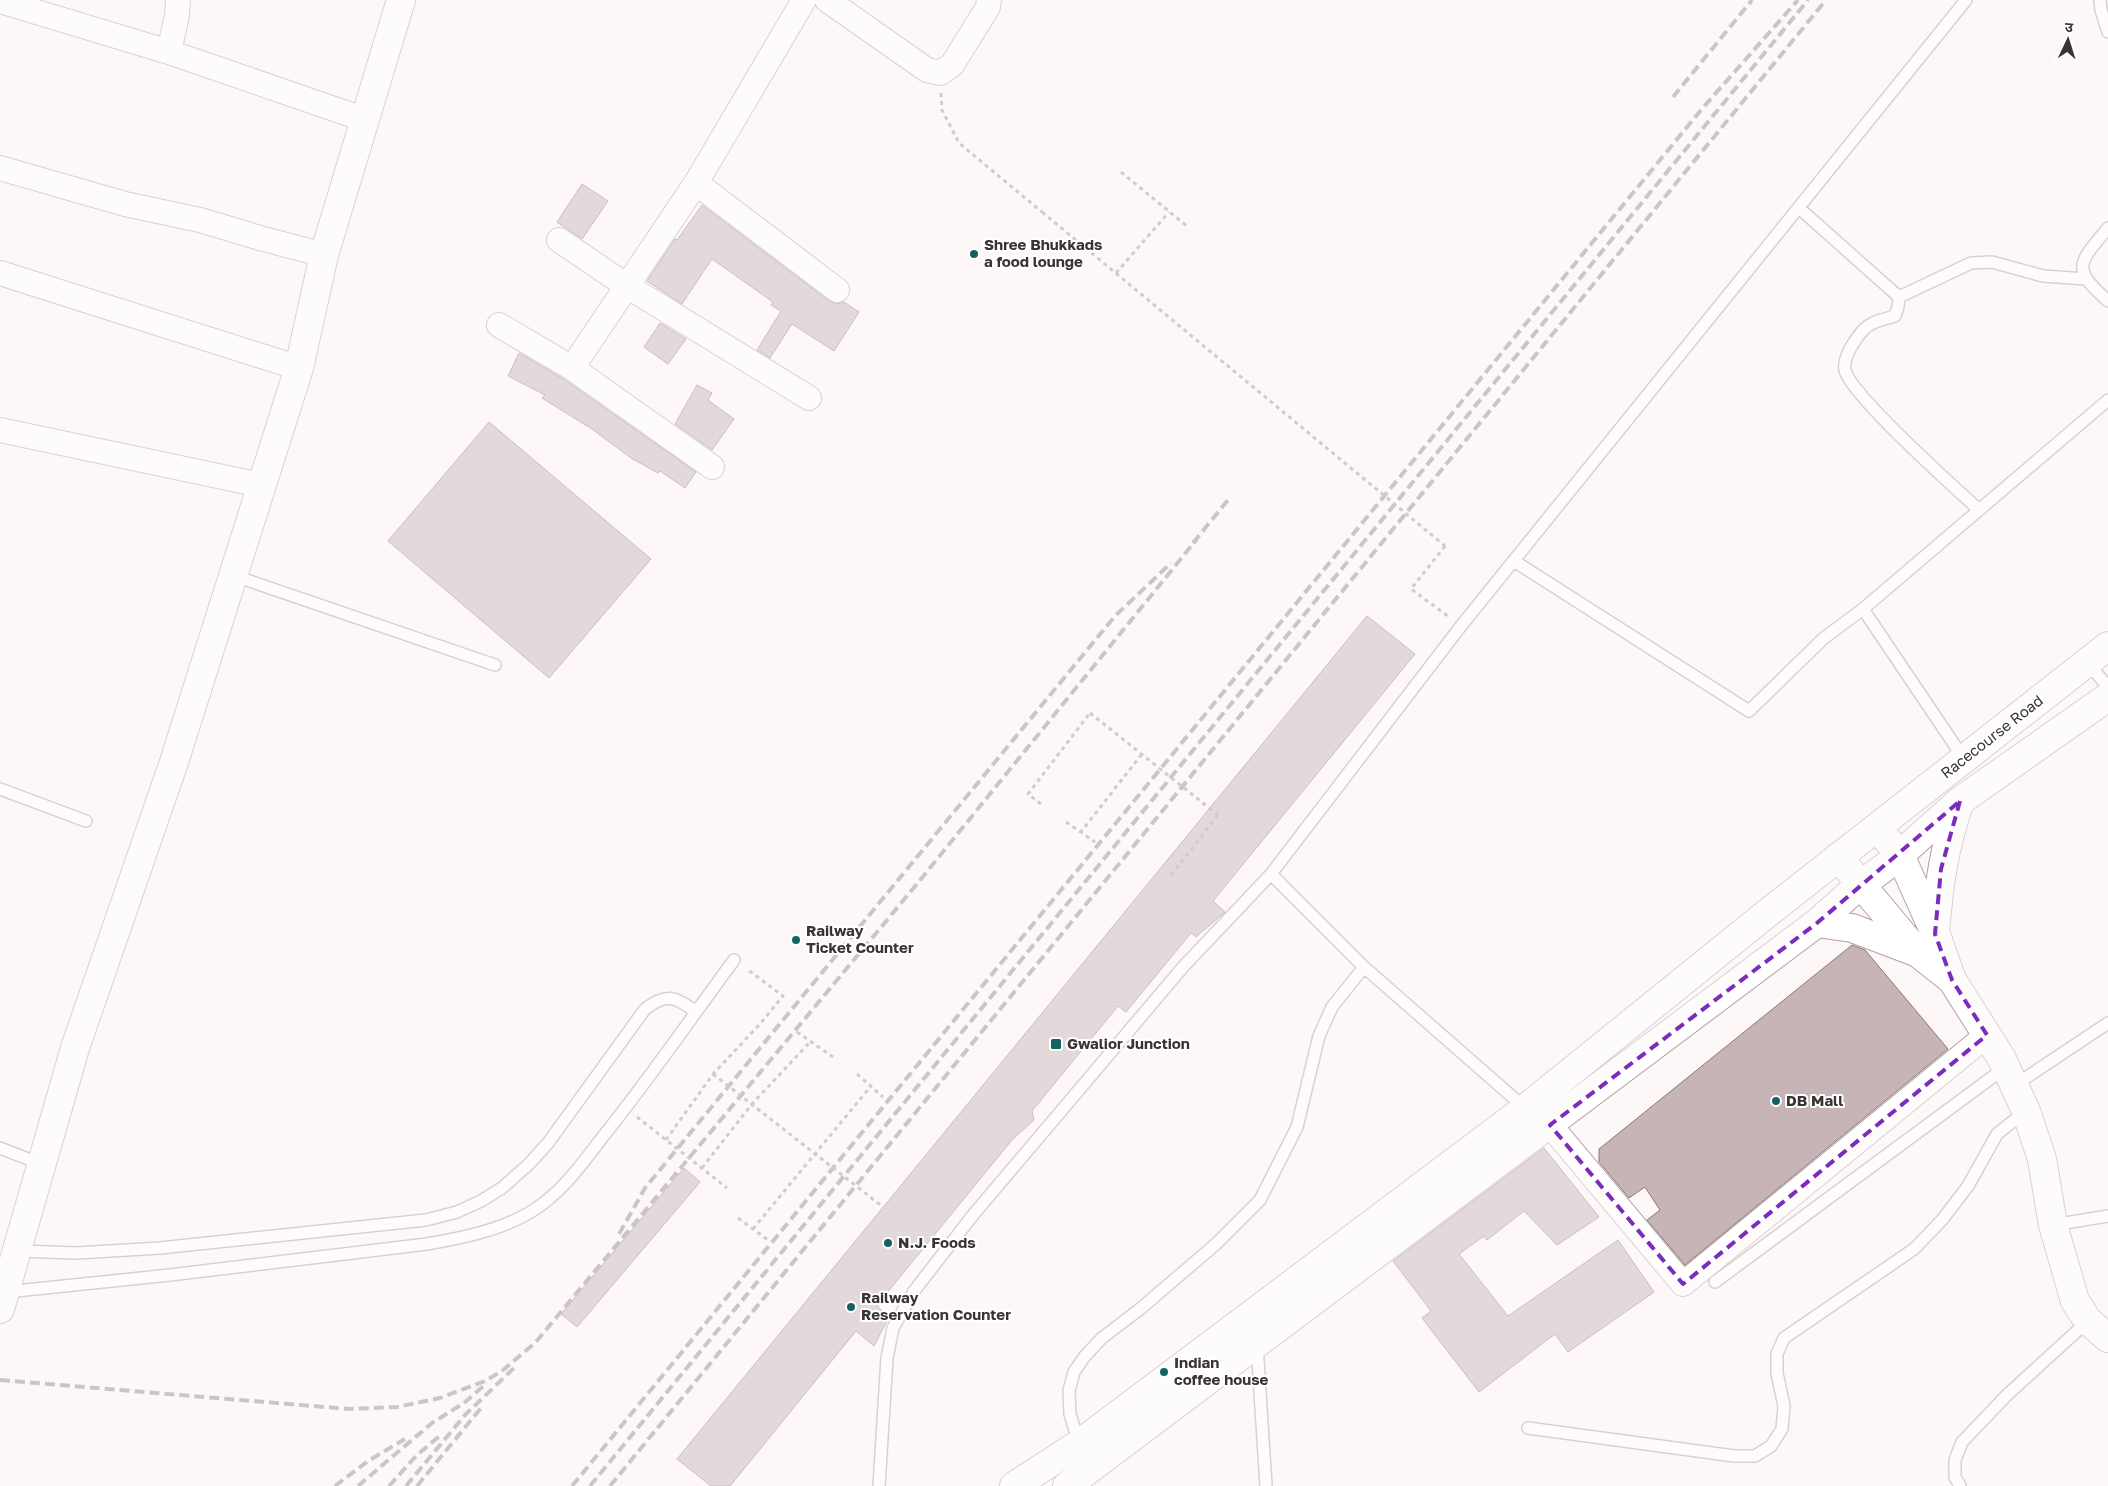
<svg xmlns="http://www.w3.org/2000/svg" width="2108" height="1486" viewBox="0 0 2108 1486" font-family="'Golos Text','Noto Sans Devanagari',sans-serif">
<rect width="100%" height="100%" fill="#fef7f7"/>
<!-- building -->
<path fill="#c6b4b6" stroke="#8a7a7c" d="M582 184 608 201 582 239 557 222Z
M702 205 829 301 836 304 844 302 859 312 834 351 792 324 770 358 757 350 781 311 771 305 773 302 712 259 682 304 647 281 675 239 677 240Z
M660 323 686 339 668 364 644 347Z
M519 353 565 380 696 472 685 488 660 471 658 473 631 458 592 429 542 398 545 395 508 376Z
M697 385 712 393 708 400 734 419 712 450 675 424Z
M489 422 651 559 549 678 388 541Z
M1367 616 1415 654 1213 901 1225 912 1196 937 1191 933 1126 1012 1118 1006 1032 1111 1034 1120 1012 1140 877 1305 888 1319 874 1346 856 1331 730 1486H711L677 1459Z
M1852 945 1865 950 1948 1049 1685 1265 1647 1220 1660 1210 1645 1187 1629 1198 1599 1162V1149Z
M1544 1148 1599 1217 1557 1245 1524 1211 1487 1240 1484 1236 1459 1254 1508 1316 1618 1240 1654 1292 1568 1352 1555 1334 1479 1392 1422 1318 1431 1311 1393 1261Z
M684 1168 700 1182 577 1327 561 1314Z"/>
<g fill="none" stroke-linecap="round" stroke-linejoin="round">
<defs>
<path id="lane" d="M2100 0 2101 10 2108 32
M1799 208 1899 297 1898 307 1895 316C1888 318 1879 320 1873 323 1861 328 1842 356 1845 370 1850 394 1954 487 1978 509
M2108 228C2079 263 2070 268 2108 301
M1899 297 1971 263 1992 262 2043 276 2086 279
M1514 561 1749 711 1824 638 1863 609 2108 400
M232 575 495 665
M1863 609 1964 759
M2087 662 2108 687
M0 789 86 821
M1271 874 1364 967 1525 1108
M2015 1085 2108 1023
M0 1148 41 1164
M2053 1225 2108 1216
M18 1251 77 1253 160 1248 426 1220 457 1212 481 1201 502 1188 529 1164 548 1143 645 1009C666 993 675 996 696 1012
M1715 1282 2006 1067
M6 1292 170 1275 427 1244C461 1238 498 1231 529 1213 561 1194 582 1164 605 1134 650 1078 691 1018 734 960
M1257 1345 1266 1486
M1528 1428 1734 1456H1755L1771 1446 1782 1429 1784 1406 1777 1373V1354L1784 1338 1914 1249 1942 1220 1968 1186 1997 1134 2026 1111
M1079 1444 1070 1414 1069 1391 1074 1372 1085 1356 1102 1338 1140 1309 1216 1244 1260 1200 1297 1127 1319 1036 1332 1007 1364 967
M879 1486 887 1358 893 1328 914 1291 973 1215 1183 967 1271 874 1461 626 1966 0
M1960 1486 1955 1477V1460L1962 1442 2007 1395 2088 1321"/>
<path id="street" d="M804 0 696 183 837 290
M827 0 927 70 940 73 952 65 988 7 989 0
M0 1 169 52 366 120
M169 52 177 15 178 0
M0 168 125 204 200 220 260 238 324 255
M559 240 627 286 809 398
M0 273 299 368
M499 325 572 368 712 467
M572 368 696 183
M0 430 261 485
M1550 1125 1683 1284 1987 1035"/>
<path id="secondary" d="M1877 828 1900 855 1938 940 1952 980 2002 1059 2026 1111 2042 1159 2053 1225 2075 1301 2088 1321 2108 1338
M1838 857 1919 954 1952 980
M1817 923 1852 928 1918 953
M1935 932C1939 883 1944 848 1960 801
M0 1309 75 1048 174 762 299 368 324 255 401 0"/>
<path id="primary" d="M1014 1486 1079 1444 1526 1108 1770 911 2108 646
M1067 1486 1817 923 1854 890 1893 861 1960 801 2108 697"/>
</defs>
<!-- lane casing -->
<use href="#lane" stroke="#b2a0a2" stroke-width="14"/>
<!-- street casing -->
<use href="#street" stroke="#b2a0a2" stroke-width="26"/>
<!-- secondary casing -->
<use href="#secondary" stroke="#b2a0a2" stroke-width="30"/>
<!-- primary casing -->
<use href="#primary" stroke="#b2a0a2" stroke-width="30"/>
<!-- path -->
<path stroke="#9c9595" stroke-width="3" stroke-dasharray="4 4" stroke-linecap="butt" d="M941 93 942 110 959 143 1042 212
M1121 172 1188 227
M1116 273 1169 212
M1445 546 1411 589 1449 617
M1041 804 1028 794 1090 713
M1066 822 1095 842
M1080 833 1142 754
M1171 875 1218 815
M797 1032 833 1057
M857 1074 883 1097
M637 1117 727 1188
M666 1140 713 1074 760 1024 783 996 747 969
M702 1168 752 1104 811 1041
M738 1218 768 1240
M753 1229 871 1086"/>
<!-- lane -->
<use href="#lane" stroke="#fff" stroke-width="11"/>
<!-- street -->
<use href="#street" stroke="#fff" stroke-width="24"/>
<!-- secondary -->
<use href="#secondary" stroke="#fff" stroke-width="28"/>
<!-- primary -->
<use href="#primary" stroke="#fff" stroke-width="28"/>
<!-- rail -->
<path stroke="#8f8888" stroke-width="4" stroke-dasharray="10 5" stroke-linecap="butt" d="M1673 97 1752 0
M1193 543 1228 500
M619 1234 645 1188 1115 616 1171 563
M0 1380 349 1409 397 1407 440 1398 485 1381 502 1371 535 1343 912 890 1197 539
M335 1486 368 1461 405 1439
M358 1486 432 1423 464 1403 487 1383
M389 1486 417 1455 442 1434
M406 1486 465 1415 516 1366
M417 1486 481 1408
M572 1486 1701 110 1798 0
M590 1486 1808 0
M610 1486 1826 0"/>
<!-- path-bridge -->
<path stroke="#9c9595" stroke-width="3" stroke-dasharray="4 4" stroke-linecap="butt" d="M1042 212 1445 546
M1090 713 1218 815
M713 1074 883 1207"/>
</g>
<!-- marked area -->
<path d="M0 0H2108V1486H0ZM1960 801 1941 869 1935 934 1952 980 1987 1035 1683 1284 1550 1125 1817 923Z" fill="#fef7f7" fill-opacity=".55" fill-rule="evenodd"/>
<path fill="none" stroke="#7b2cbf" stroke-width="4" stroke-dasharray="10 6" stroke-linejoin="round" d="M1960 801 1941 869 1935 934 1952 980 1987 1035 1683 1284 1550 1125 1817 923Z"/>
<!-- markers -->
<g fill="#15635f" stroke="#fff" stroke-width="2">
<circle cx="974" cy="254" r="5"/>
<circle cx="796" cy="940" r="5"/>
<rect x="1050" y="1038" width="12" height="12" rx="2.5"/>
<circle cx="1776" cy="1101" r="5"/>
<circle cx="888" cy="1243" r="5"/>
<circle cx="851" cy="1307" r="5"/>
<circle cx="1164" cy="1372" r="5"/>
</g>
<g text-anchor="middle" stroke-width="4" stroke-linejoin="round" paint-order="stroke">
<!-- poi labels -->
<g font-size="15" font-weight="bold" fill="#3a3334" stroke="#fff" text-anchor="start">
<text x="984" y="250">Shree Bhukkads<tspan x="984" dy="17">a food lounge</tspan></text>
<text x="806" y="936">Railway<tspan x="806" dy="17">Ticket Counter</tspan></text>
<text x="1067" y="1049">Gwalior Junction</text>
<text x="1786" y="1106">DB Mall</text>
<text x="898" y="1248">N.J. Foods</text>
<text x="861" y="1303">Railway<tspan x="861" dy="17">Reservation Counter</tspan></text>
<text x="1174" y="1368">Indian<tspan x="1174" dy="17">coffee house</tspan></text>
</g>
<!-- street labels -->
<g font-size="15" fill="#3a3334" stroke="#fff">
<text transform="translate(1992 737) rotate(-38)" y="5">Racecourse Road</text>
</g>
</g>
<!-- north arrow -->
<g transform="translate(2068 40) rotate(4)" stroke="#ffffff" stroke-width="4" paint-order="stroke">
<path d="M0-4L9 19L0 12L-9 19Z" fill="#3a3334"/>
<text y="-8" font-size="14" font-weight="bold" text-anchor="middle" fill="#3a3334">उ</text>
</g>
</svg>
